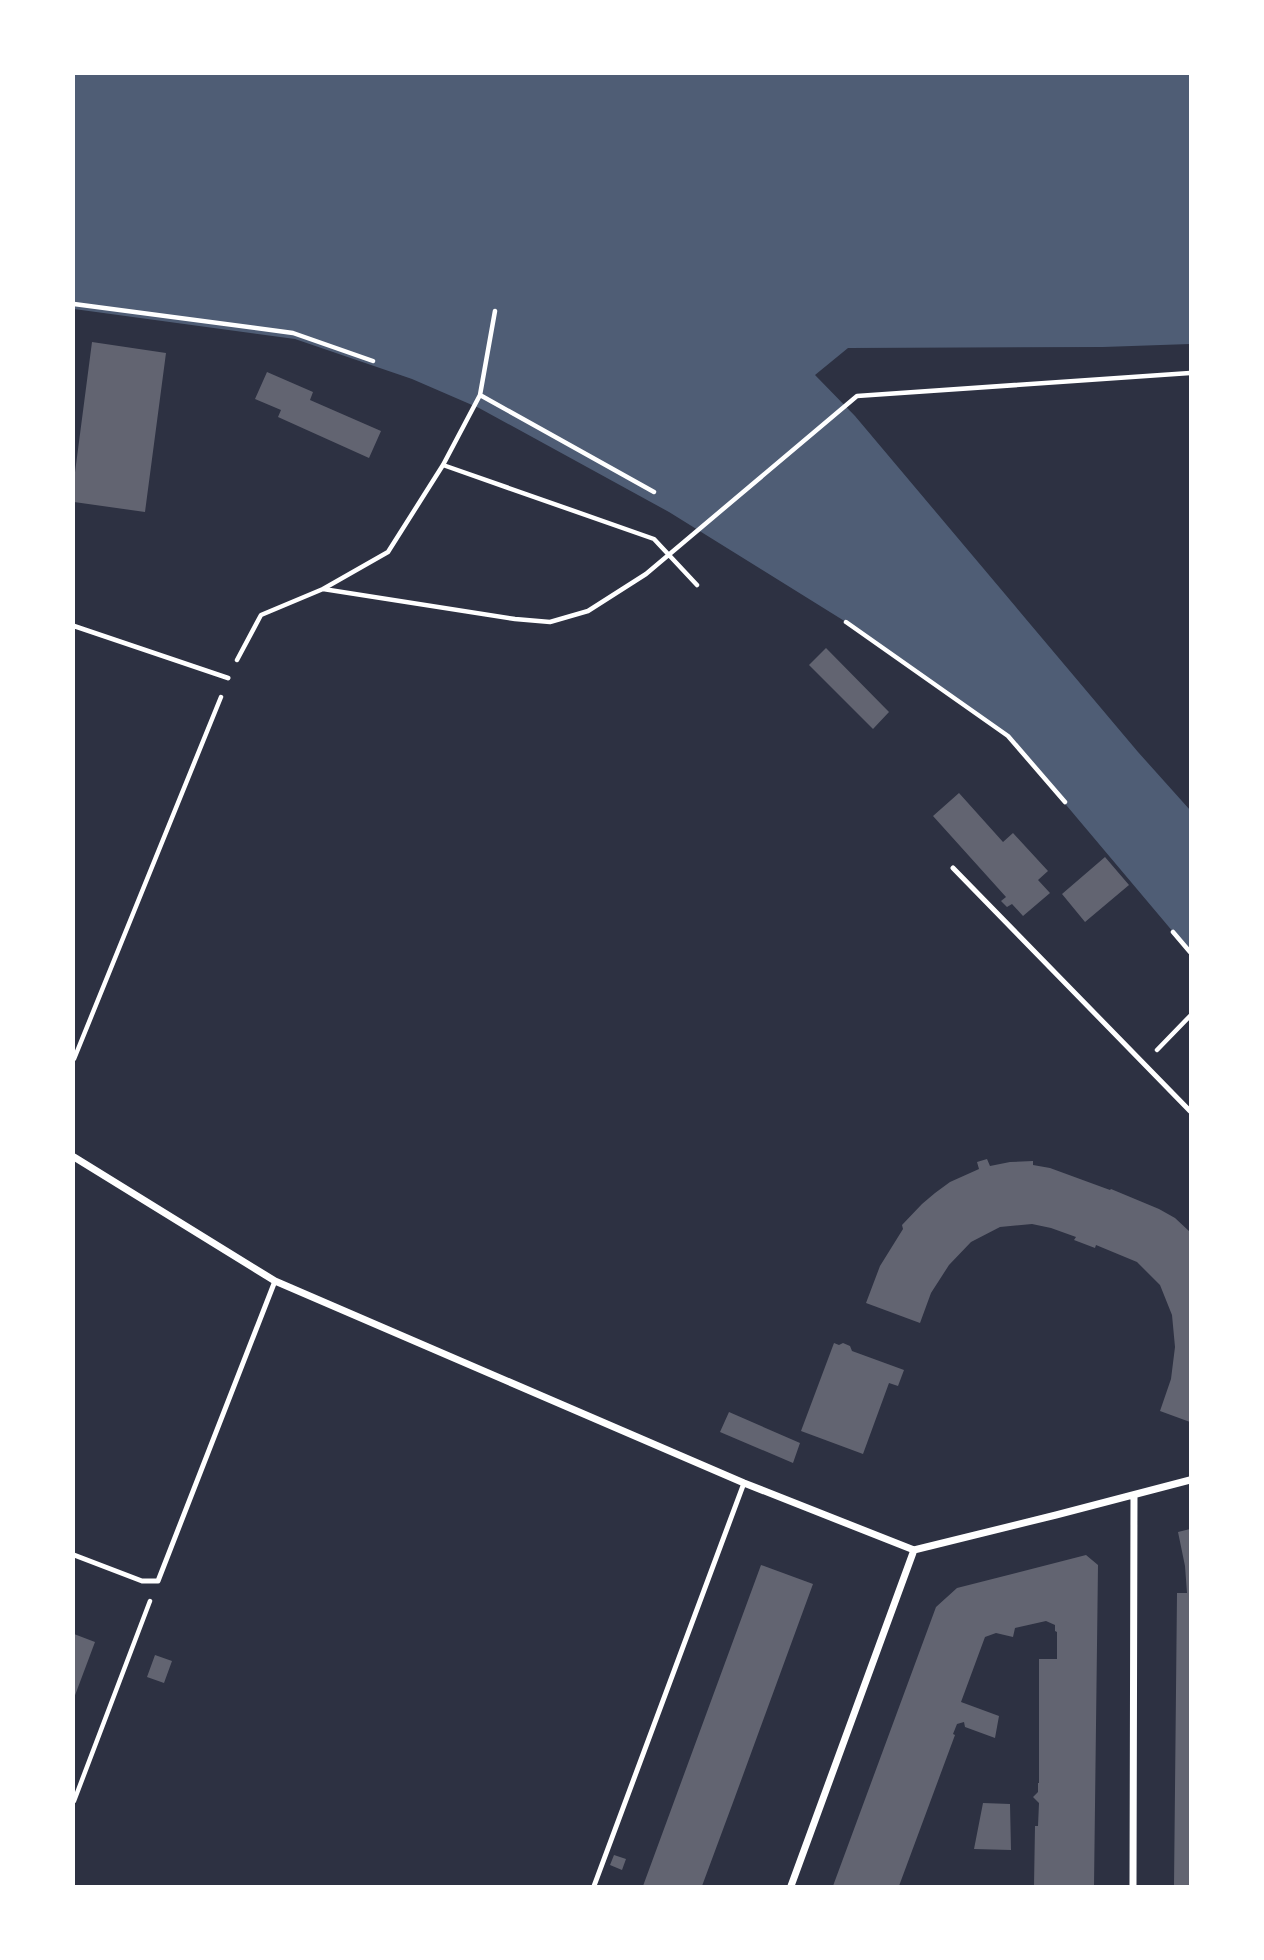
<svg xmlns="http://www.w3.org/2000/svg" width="1264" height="1960" viewBox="0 0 1264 1960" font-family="'IBM Plex Sans',sans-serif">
<rect width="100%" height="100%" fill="#2d3142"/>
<!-- water -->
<path fill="#4f5d75" d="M74 74H1190V344L1103 347 848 348 815 375 855 416 1138 752 1190 810V952L1008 736 846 622 669 512 479 408 412 379 295 339 74 309Z"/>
<!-- building -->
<path fill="#626471" d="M92 342 166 353 145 512 74 502V480Z
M267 372 313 392 310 400 381 431 369 458 278 417 281 410 255 399Z
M826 648 889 712 873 729 809 665Z
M959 793 1003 842 1013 833 1048 871 1038 880 1050 893 1023 916 1012 904 1007 907 1001 901 1006 897 933 816Z
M1105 857 1129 885 1085 922 1062 894Z
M987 1159 990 1166 1010 1162 1033 1161V1165L1050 1168 1110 1190 1111 1189 1159 1209 1175 1218 1190 1232V1422L1160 1411 1171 1379 1175 1347 1172 1315 1160 1285 1137 1262 1096 1245 1095 1248 1074 1240 1076 1237 1051 1228 1032 1224 1000 1227 971 1242 949 1265 931 1293 920 1323 866 1303 880 1266 903 1229 902 1225 922 1204 935 1193 950 1182 979 1169 977 1162Z
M834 1343 839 1345 843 1343 850 1346 852 1351 904 1370 898 1386 889 1383 863 1454 801 1431Z
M729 1412 800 1443 793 1463 720 1432Z
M1190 1529V1886H1174L1177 1593H1187L1185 1566 1178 1532Z
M1086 1555 1098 1565 1094 1886H1034L1035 1826H1038L1039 1803 1033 1797 1038 1792V1783H1039V1659H1057V1632L1055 1631V1625L1046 1621 1015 1628 1013 1637 996 1633 985 1637 961 1702 999 1716 995 1738 965 1727 964 1722 957 1724 953 1734 955 1735 899 1886H833L936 1607 957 1588Z
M761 1565 813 1584 735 1797 702 1886H643Z
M74 1634 95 1642 74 1698Z
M155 1655 172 1661 164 1683 147 1677Z
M983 1803 1010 1804 1011 1850 974 1849Z
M614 1855 626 1859 622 1870 610 1865Z"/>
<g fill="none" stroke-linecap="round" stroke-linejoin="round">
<!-- path -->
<path stroke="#fff" stroke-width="4.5" d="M74 304 293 333 373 361
M480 395 654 492
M443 465 654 539 697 585
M323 589 388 552 443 465 480 395 495 311
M846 622 1008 736 1065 802
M237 660 261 615 323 589 515 619 550 622 588 611 646 574 857 396 1190 373
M1173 932 1190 952
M1157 1050 1190 1016
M74 1059 221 697
M74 1801 150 1601"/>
<!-- service -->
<path stroke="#fff" stroke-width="5" d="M74 626 228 678
M953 868 1190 1111
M74 1555 142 1581H158L275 1281
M594 1886 744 1483"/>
<!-- minor -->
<path stroke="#fff" stroke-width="7" d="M74 1157 275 1281 744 1483 914 1550
M914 1550 1056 1515 1190 1480
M791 1886 914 1550
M1133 1886 1134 1495"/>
</g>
<!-- border -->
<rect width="1264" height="1960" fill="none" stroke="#ffffff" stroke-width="150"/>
</svg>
